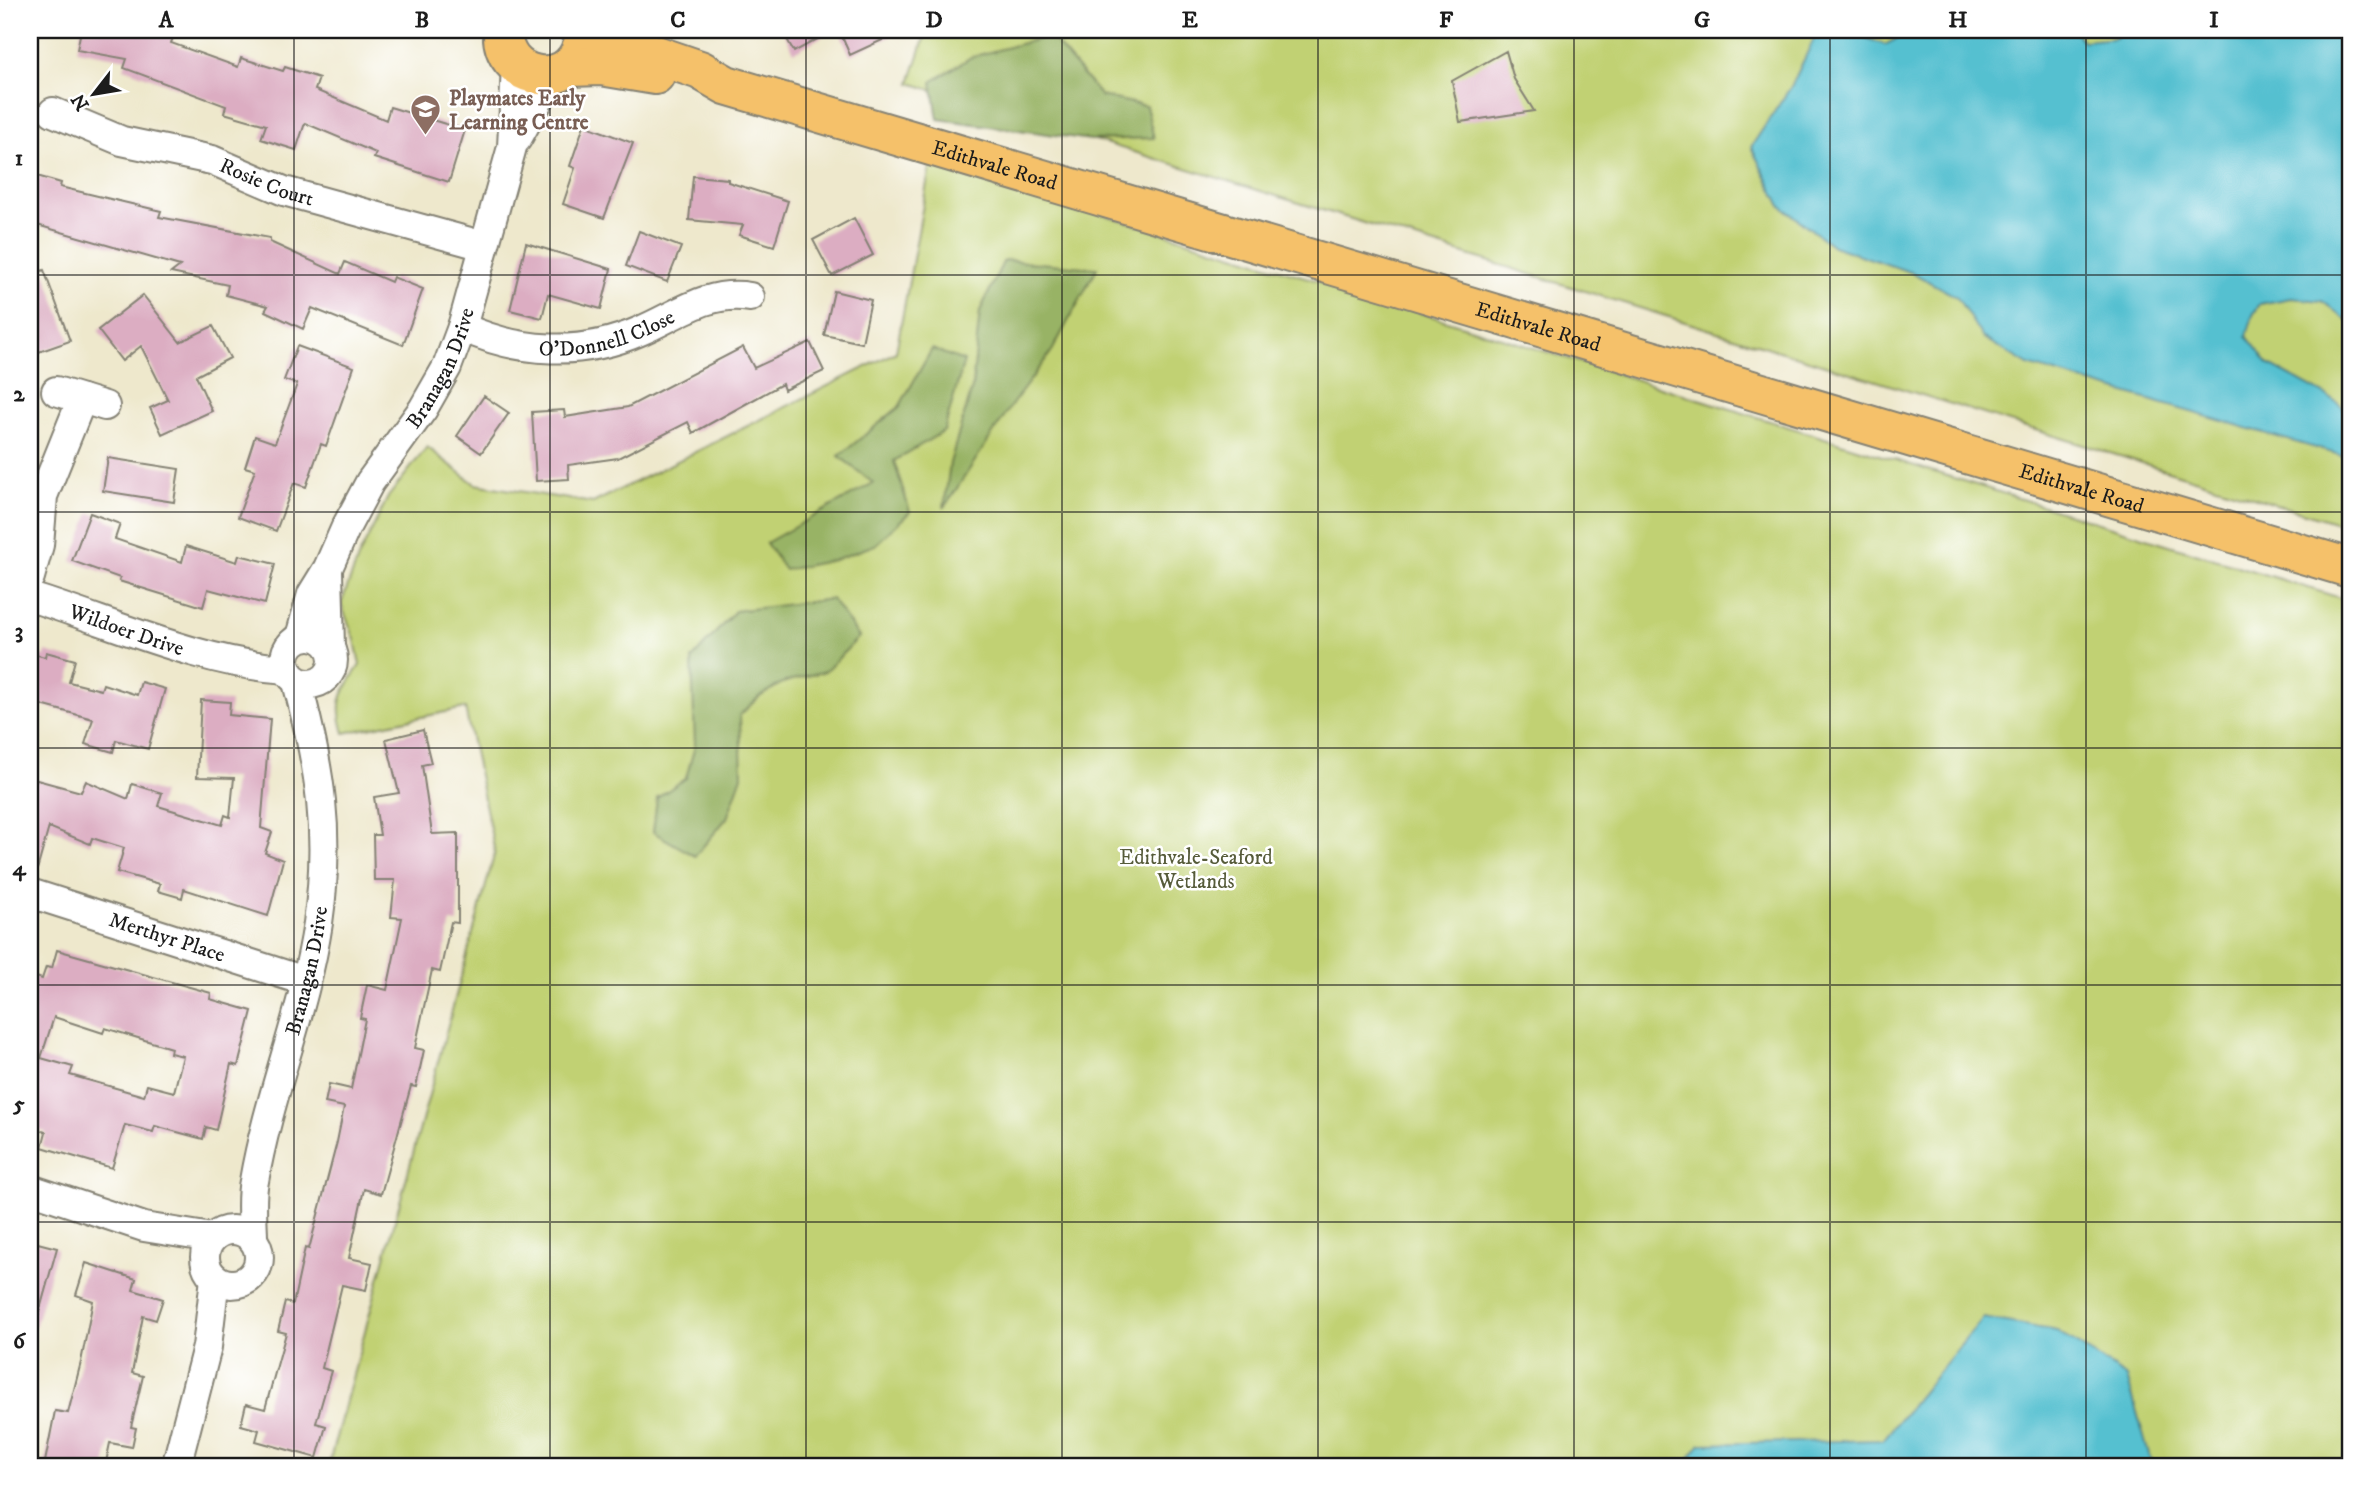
<svg xmlns="http://www.w3.org/2000/svg" width="2380" height="1497" viewBox="0 0 2380 1497" font-family="'IM FELL DW Pica',serif">
<rect width="100%" height="100%" fill="#fff"/>
<filter id="ink" filterUnits="userSpaceOnUse"><feTurbulence type="fractalNoise" baseFrequency=".0143" numOctaves="2"/><feDisplacementMap in="SourceGraphic" scale="14" xChannelSelector="R" yChannelSelector="G"/><feConvolveMatrix kernelMatrix="1 2 1 2 8 2 1 2 1" color-interpolation-filters="sRGB"/></filter>
<filter id="wash" filterUnits="userSpaceOnUse"><feTurbulence type="fractalNoise" baseFrequency=".00686" numOctaves="4" result="noise"/><feDisplacementMap in="SourceGraphic" scale="28" xChannelSelector="R" yChannelSelector="G"/><feGaussianBlur stdDeviation="1.57" result="paint"/><feColorMatrix in="noise" values="0 0 0 0 0 0 0 0 0 0 0 0 0 0 0 0 0 1.4 0 .05"/><feComposite in="paint" operator="in"/></filter>
<g filter="url(#wash)">
<rect width="100%" height="100%" fill="#eee8cc"/>
<!-- green -->
<path fill="#c1d173" stroke="#6e7648" stroke-width="2" d="M927 30H2350V527L910 83Z
M931 161 2350 601V1467H328L495 852 465 708 344 733C334 700 342 693 360 665L355 640 341 604 359 556 388 497 427 447 475 484 593 503 896 352Z"/>
<!-- forest -->
<path fill="#98b365" stroke="#5a6840" stroke-width="2" d="M1050 36 1101 96 1146 106 1154 138 1091 140 938 119 932 82 971 57Z
M1004 260 1097 268 1052 351 1013 403 944 508 950 463 972 388 980 311Z
M932 349 964 361 944 431 894 461 910 512 875 545 834 560 785 570 766 543 873 483 839 456 899 407Z
M832 599 859 637 826 671 782 683 758 698 740 715 742 776 727 818 695 856 653 832 657 798 686 778 695 746 692 659 735 611Z"/>
<!-- water -->
<path fill="#55c0d0" stroke="#386e76" stroke-width="2" d="M1818 30H1845L1885 45 1913 30H2073L2083 41 2115 38 2124 30H2350V323L2322 301 2291 298 2260 304 2253 315 2247 336 2268 364 2331 398 2350 413V458L2028 365 1982 337 1957 297 1913 273 1833 246 1781 206 1751 147 1792 85Z
M1983 1318 2057 1331 2127 1377 2151 1462 2144 1467H1683L1701 1444 1883 1440Z"/>
<g id="blocks">
<!-- building -->
<path fill="#dcadc2" fill-rule="evenodd" d="M81 30H176L171 43 238 67 241 58 283 71 285 67 319 78 315 90 386 120 390 107 465 130 449 182 374 158 376 153 305 123 296 150 261 139 266 125 224 113 226 106 124 68 127 59 77 50Z
M782 30H834L794 52Z
M839 30H904L850 55Z
M1506 51 1514 79 1534 111 1460 122 1452 81Z
M584 125 633 143 604 218 563 204 575 168 570 166Z
M30 174 61 183 60 187 161 211 159 217 270 238V242L340 274 345 262 391 282 393 277 423 289 403 345 312 308 303 329 265 311 268 306 226 295 228 285 171 273 180 266 30 223Z
M693 176 728 179V182L788 201 774 246 739 235 743 225 689 220Z
M854 218 873 255 832 276 813 240Z
M639 231 681 247 667 282 626 266Z
M526 243 611 269 601 309 548 294 542 318 510 310Z
M44 270 70 341 30 355V275Z
M834 291 871 300 862 343 824 335Z
M143 295 180 342 213 326 230 358 196 376 212 411 162 434 150 408 168 400 141 346 122 361 98 330Z
M810 342 824 371 784 390 782 384 693 433 688 422 618 458 568 465 569 479 536 481 532 412 564 410 565 417 628 407 743 347 754 368Z
M297 346 354 367 326 446 321 444 306 487 294 483 276 531 238 517 255 470 245 467 255 436 275 443 297 384 284 380Z
M484 396 509 413 481 453 457 436Z
M108 458 179 469 174 502 103 491Z
M90 513 120 524 115 539 182 562 186 546 237 562 239 555 275 564 265 604 208 589 203 607 119 581 120 578 72 561Z
M46 652 75 660 69 682 101 690 103 684 137 695 141 682 165 689 148 749 116 740 113 752 85 744 93 719 30 702V653L45 657Z
M201 700 230 702 229 715 270 719 261 828 272 832 265 853 283 860 268 916 184 889 182 898 158 891 160 884 117 872 124 848 92 838 90 844 49 827 35 877H30V778L81 792 86 781 128 799 132 784 162 793 158 806 222 825 225 815 230 817 234 778 197 777Z
M423 730 431 763 422 765 432 834 458 833V923L451 922 440 972 432 970 415 1048 424 1050 416 1087 411 1086 381 1194 364 1189 349 1258 372 1263 366 1290 342 1285 322 1368 331 1371 316 1423 326 1426 317 1458 256 1441 259 1430 241 1425 246 1404 265 1409 286 1333 278 1331 285 1302 293 1304 305 1248 309 1249 337 1142 344 1107 325 1103 329 1084 351 1089 365 1019 360 1018 367 985 387 990 402 918 391 917 395 880H374L373 835H380L374 797 399 793 386 739Z
M57 950 211 993 210 999 252 1011 238 1066 231 1064 216 1130 206 1127 203 1139 155 1126 153 1132 125 1125 112 1168 42 1147 46 1132 30 1128V988L33 976 42 979 46 967 52 968ZM54 1017 103 1033 105 1028 171 1048 170 1053 183 1056 174 1092 147 1085 144 1096 70 1075 73 1067 41 1058Z
M30 1241 57 1248 35 1327 30 1326Z
M86 1263 136 1279 133 1290 163 1299 156 1320 143 1316 132 1373 143 1376 131 1427 136 1428 132 1447 110 1443 105 1467H44L55 1411 68 1413 81 1362 93 1301 76 1295Z"/>
</g>
</g>
<g filter="url(#ink)">
<use href="#blocks" fill-opacity="0" stroke="#858274" stroke-width="2"/>
<g fill="none" stroke-linecap="round" stroke-linejoin="round">
<defs>
<g id="minor">
<path id="s1" d="M53 112 122 141 212 160 284 191 484 246"/>
<path d="M517 139 553 75"/>
<path id="s2" d="M462 327C519 353 581 357 640 331 678 315 707 290 750 297"/>
<path d="M56 391 105 406"/>
<path d="M328 571 330 647"/>
<path d="M30 577 39 545 43 496 82 399"/>
<path id="s3" d="M30 597C111 622 202 664 287 669"/>
<circle cx="309" cy="660" r="24"/>
<path id="s4" d="M300 637 312 594 328 568 346 527 370 482 423 409 447 367 462 327 512 147 516 66"/>
<path id="s5" d="M30 893 305 981"/>
<path d="M30 1189 144 1227 212 1238"/>
<circle cx="232" cy="1257" r="27"/>
<path id="s6" d="M253 1239C253 1221 250 1199 254 1181 269 1094 305 1010 318 923 331 833 320 768 297 682"/>
<path d="M176 1467 207 1347 215 1278"/>
</g>
<g id="highway">
<path d="M503 30C499 79 568 94 582 46"/>
<path id="s7" d="M583 30 700 70 726 85 2350 568"/>
<path d="M570 67 601 66 655 75"/>
</g>
</defs>
<!-- minor casing -->
<use href="#minor" stroke="#858274" stroke-width="32"/>
<!-- highway casing -->
<use href="#highway" stroke="#858274" stroke-width="42"/>
<!-- minor -->
<use href="#minor" stroke="#fff" stroke-width="28"/>
<!-- highway -->
<use href="#highway" stroke="#f5c16b" stroke-width="38"/>
</g>
</g>
<!-- grid -->
<path fill="none" stroke="#1c1c1c" stroke-width="2" stroke-opacity="0.55" d="M294 30V1467M550 30V1467M806 30V1467M1062 30V1467M1318 30V1467M1574 30V1467M1830 30V1467M2086 30V1467M30 275H2350M30 512H2350M30 748H2350M30 985H2350M30 1222H2350"/>
<!-- icons -->
<defs>
<symbol id="school-pin" viewBox="-11 -11 22 30"><path d="M0 17L-7.5 6A9.5 9.5 0 1 1 7.5 6Z" fill="#8d6e63" stroke="#fff"/><path d="M0-5L7-2L0 1L-7-2ZM-4 1L0 2.5L4 1V4Q0 6-4 4Z" fill="#fff"/></symbol>
</defs>
<g fill-rule="evenodd">
<use href="#school-pin" x="408" y="92" width="35" height="47"/>
</g>
<g text-anchor="middle" stroke-width="5" stroke-linejoin="round" paint-order="stroke">
<!-- education labels -->
<g font-size="21" font-weight="bold" fill="#785e54" stroke="#fff" text-anchor="start">
<text x="449" y="105">Playmates Early<tspan x="449" dy="24">Learning Centre</tspan></text>
</g>
<!-- street labels -->
<g font-size="21" fill="#1c1c1c" stroke="#fff">
<text dy="7" stroke="none"><textPath href="#s7" startOffset="434">Edithvale Road</textPath></text>
<text dy="7" stroke="none"><textPath href="#s1" startOffset="226">Rosie Court</textPath></text>
<text dy="7" stroke="none"><textPath href="#s7" startOffset="1001">Edithvale Road</textPath></text>
<text dy="7" stroke="none"><textPath href="#s2" startOffset="150">O'Donnell Close</textPath></text>
<text dy="7" stroke="none"><textPath href="#s4" startOffset="306">Branagan Drive</textPath></text>
<text dy="7" stroke="none"><textPath href="#s7" startOffset="1568">Edithvale Road</textPath></text>
<text dy="7" stroke="none"><textPath href="#s3" startOffset="102">Wildoer Drive</textPath></text>
<text dy="7" stroke="none"><textPath href="#s5" startOffset="144">Merthyr Place</textPath></text>
<text dy="7" stroke="none"><textPath href="#s6" startOffset="275">Branagan Drive</textPath></text>
</g>
<!-- park labels -->
<g font-size="21" fill="#565b3a" stroke="#fff">
<text x="1196" y="864">Edithvale-Seaford<tspan x="1196" dy="24">Wetlands</tspan></text>
</g>
</g>
<!-- margin -->
<rect width="2380" height="1497" fill="none" stroke="#fff" stroke-width="77"/>
<!-- north arrow -->
<g transform="translate(94 94) rotate(239)" stroke="#ffffff" stroke-width="5" paint-order="stroke">
<path d="M0-5L12 26L0 18L-12 26Z" fill="#1c1c1c"/>
<text y="-10" font-size="19" font-weight="bold" text-anchor="middle" fill="#1c1c1c">N</text>
</g>
<rect x="38" y="38" width="2304" height="1420" fill="none" stroke="#1c1c1c" stroke-width="2.5"/>
<g font-size="23" text-anchor="middle" font-weight="bold" fill="#1c1c1c">
<text x="166" y="27">A</text>
<text x="422" y="27">B</text>
<text x="678" y="27">C</text>
<text x="934" y="27">D</text>
<text x="1190" y="27">E</text>
<text x="1446" y="27">F</text>
<text x="1702" y="27">G</text>
<text x="1958" y="27">H</text>
<text x="2214" y="27">I</text>
<text x="19" y="165">1</text>
<text x="19" y="401">2</text>
<text x="19" y="638">3</text>
<text x="19" y="875">4</text>
<text x="19" y="1111">5</text>
<text x="19" y="1348">6</text>
</g>
</svg>
